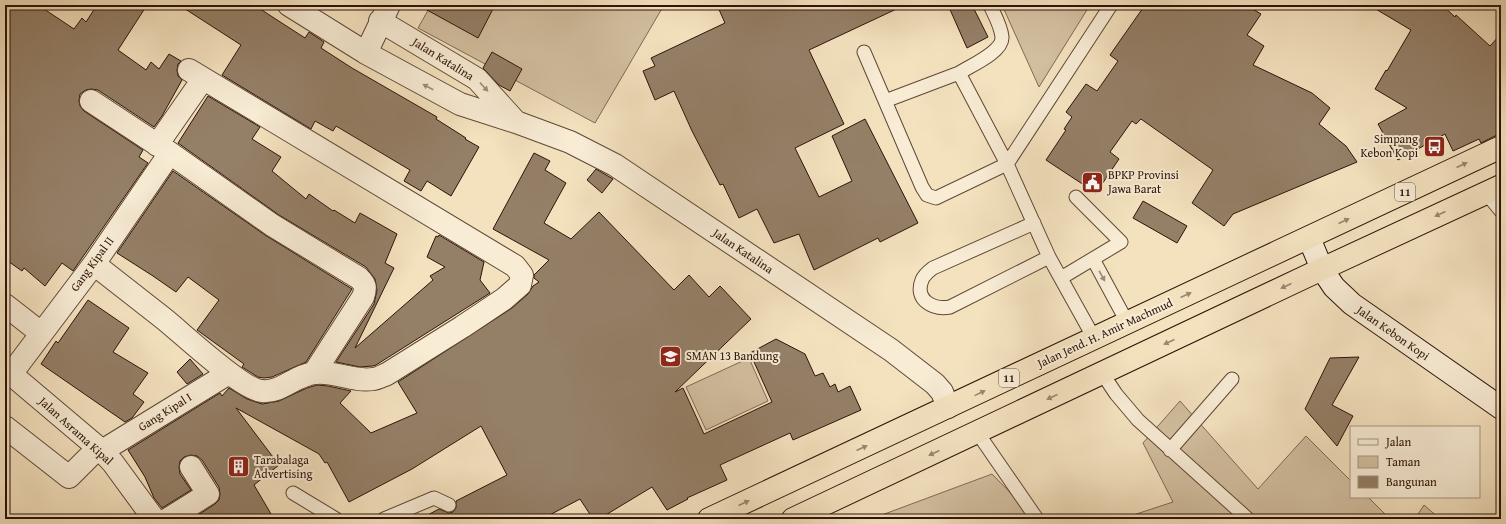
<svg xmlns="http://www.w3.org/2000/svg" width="1506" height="524" viewBox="0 0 1506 524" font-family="'Gentium Book Plus',serif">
<rect width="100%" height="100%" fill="#f4e2bf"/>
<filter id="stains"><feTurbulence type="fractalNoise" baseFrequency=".005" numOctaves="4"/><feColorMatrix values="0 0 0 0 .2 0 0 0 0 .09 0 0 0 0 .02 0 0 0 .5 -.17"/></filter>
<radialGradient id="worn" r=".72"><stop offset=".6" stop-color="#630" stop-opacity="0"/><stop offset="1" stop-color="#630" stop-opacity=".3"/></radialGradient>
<!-- green -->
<path fill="#d2bfa0" stroke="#806954" d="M431 5H664L595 123 418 28Z
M1002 5H1090L1039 87Z
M749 358 768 401 706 430 686 387Z
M1180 401 1258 489 1306 436 1351 481V497H1368L1390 519H1121L1173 502 1143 443Z
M992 474 1036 519H871Z
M1424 505 1440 519H1415Z"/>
<!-- building -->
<path fill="#947f67" stroke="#2d1308" d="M5 5H38L74 29 82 18 86 22 97 5H147L118 50 146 70 151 62 159 69 169 54 181 61 178 64 177 70 178 76 182 80 162 116 154 127 98 90 91 89 86 90 80 94 79 101 80 106 84 111 143 150 139 157 148 163 73 271 62 263 45 286 24 268 22 271 5 259Z
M179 5H254L305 38 309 32 324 42 321 48 352 68 437 117 436 119 466 138 465 139 479 147 451 196 427 181 421 191 404 181 410 170 336 126 333 131 315 121 311 129 222 75 241 45Z
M418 5H495L478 38Z
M717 5H905L809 50 844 124 795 148 819 197 852 181 832 136 865 119 918 223 880 242 878 238 814 270 799 234 774 243 757 209 739 218 723 184 720 185 692 131 674 91 655 100 643 71 655 66 651 58 725 23Z
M948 5H972L988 37 967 48Z
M1145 5H1246L1261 14 1247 35 1264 46 1253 65 1312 93 1330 108 1319 124 1346 146 1357 162 1233 214 1224 226 1192 203 1213 170 1141 119 1136 124 1132 121 1110 152 1119 159 1096 193 1046 160 1066 130 1064 129 1072 117 1066 112 1086 84 1097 91 1118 61 1110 55Z
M1369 5H1442L1455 17 1456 15 1490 46 1501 34V133L1481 143 1479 139 1453 151 1445 134 1398 160 1378 124 1407 108 1375 89 1386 70 1387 71 1411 30Z
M492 52 522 69 510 91 499 85 483 68Z
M208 96 260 127 252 139 281 157 272 171 306 199 309 194 333 211 334 210 355 223 360 213 397 234 385 263 394 268 355 348 433 280 430 276 445 267 427 257 436 236 438 237 439 235 484 262 480 280 490 293 376 365 373 366 360 367 336 362 374 304 377 290 375 279 366 267 279 215 178 143Z
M534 153 550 161 545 170 566 183 544 223 571 239 599 212 674 290 689 275 709 297 720 286 751 319 675 392 683 388 704 434 772 402 750 353 776 339 805 354 815 376 823 373 830 387 835 384 838 392 850 386 861 410 793 440 790 433 720 465 727 480 687 498 688 499 667 510 652 487 599 519H593L580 499 542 519H420L439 509 449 513 453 512 456 508V501L507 475 481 426 412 469 349 502 327 462 325 463 319 454 236 408 279 465 254 485 274 519H192L215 504 219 500 220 494 219 487 202 460 197 456 191 455 184 457 180 461 179 467 180 474 191 490 162 508 154 498 145 477 128 450 220 393 222 396 229 388 247 399 262 404 279 401 307 388 317 385 328 386 351 391 340 403 371 433 417 413 398 382 512 308 528 294 533 286 539 282 534 278V275L549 260 493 229Z
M596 169 613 179 602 193 587 180Z
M173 171 265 235 352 289 306 362 272 377 264 378 258 377 242 367 244 364 197 330 219 300 188 277 176 292 153 276 117 253Z
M1143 201 1187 226 1177 243 1133 218Z
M88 300 129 328 113 352 148 373 133 394 144 402 132 418 125 422 41 364 56 341 58 343Z
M1359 357 1332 405 1353 416 1337 446 1305 409 1330 358Z
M190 359 203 374 187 384 177 372Z"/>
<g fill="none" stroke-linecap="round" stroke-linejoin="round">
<defs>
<path id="lane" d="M990 5C994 14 1001 26 1002 37 1003 52 970 66 959 73L1007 164 1049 257 1094 338
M864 52 922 187 927 195 936 198 1007 164 1111 5
M885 101 959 73
M1486 193 1501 211
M1034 223 933 268C929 271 924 275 922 280 914 300 933 310 950 307L1049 257
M1093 259 1127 322
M1061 278 1121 242 1076 197
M1102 373 1116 394 1138 420 1248 519
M977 432 1037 519
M1170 450 1232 379
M293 493 336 519
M384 519 434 498 449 505"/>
<path id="street" d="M289 5 366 53 460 104 516 122 570 142 615 165 891 350 935 384 942 392 948 407
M380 21 477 79 515 121
M366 53 389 5
M91 101 170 153 272 225 359 278C366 285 366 288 363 297L314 373
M157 145 203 79
M94 264C117 282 140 300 163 318 182 333 242 390 262 391 282 393 296 374 316 373 335 371 353 382 373 379 377 379 382 376 387 374L462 327 504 299 520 285 522 275 515 266 189 70
M5 305 41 333
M5 369 102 451 113 463 154 519
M11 374 94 264 170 153
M5 427 69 477 98 448
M102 451 229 373
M168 519 208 494 191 467"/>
<path id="secondary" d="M1309 238 1322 269 1334 287 1352 304 1501 408"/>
<path id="highway" d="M709 519 1501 147
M793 519 1322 269 1501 186"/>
</defs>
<!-- lane casing -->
<use href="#lane" stroke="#5f4736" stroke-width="15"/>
<!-- street casing -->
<use href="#street" stroke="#5f4736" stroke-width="24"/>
<!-- secondary casing -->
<use href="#secondary" stroke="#2d1308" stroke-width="24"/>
<!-- highway casing -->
<use href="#highway" stroke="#2d1308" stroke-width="24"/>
<!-- lane -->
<use href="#lane" stroke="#f8ecd5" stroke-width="13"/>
<!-- street -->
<use href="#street" stroke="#f8ecd5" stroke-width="22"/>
<!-- secondary -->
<use href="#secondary" stroke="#f8ecd5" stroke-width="22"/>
<!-- highway -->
<use href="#highway" stroke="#f4e2bf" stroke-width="22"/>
</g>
<!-- one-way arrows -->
<defs><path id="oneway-solid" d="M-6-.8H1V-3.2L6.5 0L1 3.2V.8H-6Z"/></defs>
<g fill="#9d8a79">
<use href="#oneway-solid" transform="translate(428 87) rotate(-152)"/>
<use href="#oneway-solid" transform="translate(484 87) rotate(47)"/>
<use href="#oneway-solid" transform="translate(1102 276) rotate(61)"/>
</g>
<g fill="#9a856d">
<use href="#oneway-solid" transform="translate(1462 165) rotate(-25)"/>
<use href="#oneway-solid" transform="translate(1440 214) rotate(155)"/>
<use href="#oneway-solid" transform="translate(1344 221) rotate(-25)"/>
<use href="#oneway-solid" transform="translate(1286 286) rotate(155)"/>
<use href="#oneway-solid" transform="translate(1186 295) rotate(-25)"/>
<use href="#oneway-solid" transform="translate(1169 342) rotate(155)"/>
<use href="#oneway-solid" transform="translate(980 393) rotate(-26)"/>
<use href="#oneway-solid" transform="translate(1052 397) rotate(155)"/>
<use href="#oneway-solid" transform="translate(862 448) rotate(-25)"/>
<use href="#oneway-solid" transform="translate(934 453) rotate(155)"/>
<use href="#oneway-solid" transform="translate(744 503) rotate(-25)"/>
</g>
<!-- icons -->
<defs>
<symbol id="bus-square" viewBox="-11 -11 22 22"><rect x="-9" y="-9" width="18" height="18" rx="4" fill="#8f2418" stroke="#f8ecd5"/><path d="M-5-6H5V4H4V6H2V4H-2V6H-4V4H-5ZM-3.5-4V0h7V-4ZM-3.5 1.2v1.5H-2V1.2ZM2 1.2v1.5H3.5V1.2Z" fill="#fff"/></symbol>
<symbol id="civic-square" viewBox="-11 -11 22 22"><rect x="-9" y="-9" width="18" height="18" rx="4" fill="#8f2418" stroke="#f8ecd5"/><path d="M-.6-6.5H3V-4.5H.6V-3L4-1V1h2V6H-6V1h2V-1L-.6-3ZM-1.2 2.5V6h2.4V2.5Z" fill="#fff"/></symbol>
<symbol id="school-square" viewBox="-11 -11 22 22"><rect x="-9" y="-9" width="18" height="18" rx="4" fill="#8f2418" stroke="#f8ecd5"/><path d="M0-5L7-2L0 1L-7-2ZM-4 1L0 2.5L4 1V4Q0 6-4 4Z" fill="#fff"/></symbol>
<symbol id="building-square" viewBox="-11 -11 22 22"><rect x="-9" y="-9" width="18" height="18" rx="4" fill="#8f2418" stroke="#f8ecd5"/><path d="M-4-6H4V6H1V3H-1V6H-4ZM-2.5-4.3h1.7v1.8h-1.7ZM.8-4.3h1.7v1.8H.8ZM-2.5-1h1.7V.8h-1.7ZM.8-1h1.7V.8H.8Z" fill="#fff"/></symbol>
</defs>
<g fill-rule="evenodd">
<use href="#bus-square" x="1422" y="134" width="25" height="25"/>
<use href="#civic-square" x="1080" y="170" width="25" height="25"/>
<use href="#school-square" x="658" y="344" width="25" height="25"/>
<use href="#building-square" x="226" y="454" width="25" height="25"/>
</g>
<g text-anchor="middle" stroke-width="4" stroke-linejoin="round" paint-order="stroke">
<!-- shield labels -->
<g fill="#f8ecd5" stroke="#6a5446" stroke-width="1">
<rect x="1395" y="183" width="20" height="18" rx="3"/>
<rect x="999" y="369" width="20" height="18" rx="3"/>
</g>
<g font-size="11" font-weight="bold" fill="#2d1308">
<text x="1405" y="196">11</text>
<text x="1009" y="382">11</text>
</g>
<!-- street labels -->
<g font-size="12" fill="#2d1308" stroke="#f8ecd5">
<text transform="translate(443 59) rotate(32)" y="4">Jalan Katalina</text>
<text transform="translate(743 251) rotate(34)" y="4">Jalan Katalina</text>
<text transform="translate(92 264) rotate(-54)" y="4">Gang Kipal II</text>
<text transform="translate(1105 333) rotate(-25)" y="4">Jalan Jend. H. Amir Machmud</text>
<text transform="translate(1393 333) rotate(35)" y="4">Jalan Kebon Kopi</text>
<text transform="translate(165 412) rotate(-32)" y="4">Gang Kipal I</text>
<text transform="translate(76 431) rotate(42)" y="4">Jalan Asrama Kipal</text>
</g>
<!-- poi labels -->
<g font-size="12" fill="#2d1308" stroke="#f8ecd5" text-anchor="start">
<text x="1418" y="143" text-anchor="end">Simpang<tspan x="1418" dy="14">Kebon Kopi</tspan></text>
<text x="1108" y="179">BPKP Provinsi<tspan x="1108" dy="14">Jawa Barat</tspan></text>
<text x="686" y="360">SMAN 13 Bandung</text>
<text x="254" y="464">Tarabalaga<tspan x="254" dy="14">Advertising</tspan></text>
</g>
</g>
<!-- margin -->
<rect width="1506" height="524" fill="none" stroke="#f4e2bf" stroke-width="20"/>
<rect x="6" y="6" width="1494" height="512" fill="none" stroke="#2d1308" stroke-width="2"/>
<rect x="10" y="10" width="1486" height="504" fill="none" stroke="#2d1308"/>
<!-- legend -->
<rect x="1350" y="426" width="130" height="72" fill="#f8ecd5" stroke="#a79583"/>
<rect x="1358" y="439" width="20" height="6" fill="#f8ecd5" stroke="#a79583"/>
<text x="1386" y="446" font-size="12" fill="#2d1308">Jalan</text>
<rect x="1358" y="456" width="20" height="12" fill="#d2bfa0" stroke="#a79583"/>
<text x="1386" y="466" font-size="12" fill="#2d1308">Taman</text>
<rect x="1358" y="476" width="20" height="12" fill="#947f67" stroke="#a79583"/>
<text x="1386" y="486" font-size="12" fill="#2d1308">Bangunan</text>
<rect width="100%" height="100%" filter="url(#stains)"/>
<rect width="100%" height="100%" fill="url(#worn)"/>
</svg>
